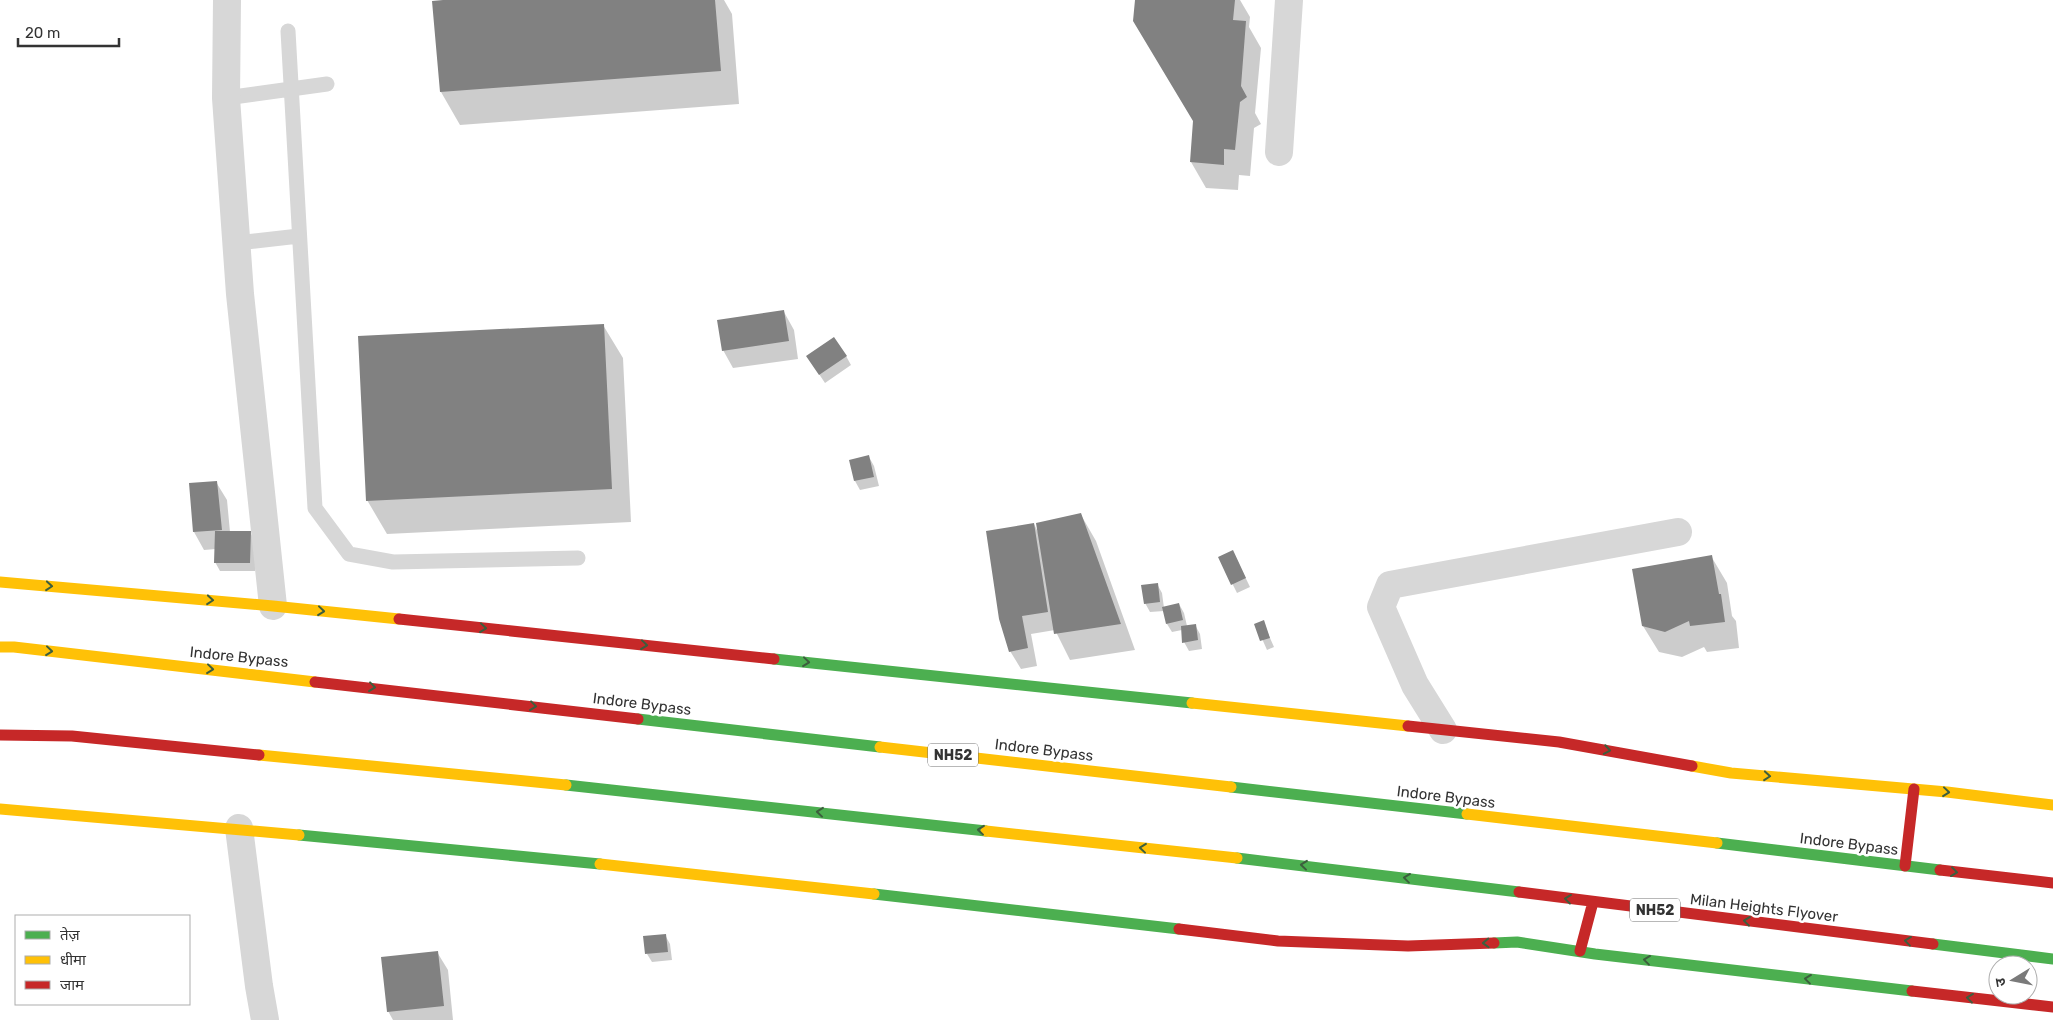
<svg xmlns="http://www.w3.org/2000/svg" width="2053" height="1020" viewBox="0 0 2053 1020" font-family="Rubik,'Noto Sans Devanagari',sans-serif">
<rect width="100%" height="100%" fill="#fff"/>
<!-- shadow -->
<path fill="#0003" d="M460 0H724L732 14 739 104 460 125 441 92Z
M1137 0H1240L1250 17 1249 27 1261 48 1255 113 1261 124 1254 128 1250 176 1239 175 1238 190 1206 188 1191 162 1194 121Z
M784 312 794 330 798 359 733 368 723 350Z
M603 325 623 358 631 522 387 534 367 500Z
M846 356 851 365 825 383 813 365Z
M869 457 874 466 879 486 860 490 855 481 851 461Z
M216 482 227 500 230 532H250L255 541V571H220L215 562 216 549 204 550 194 532 190 484Z
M1081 515 1096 541 1135 650 1070 660 1055 630 1031 634 1037 666 1021 669 1010 651 1034 524 1038 532Z
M1711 556 1727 583 1732 616 1736 621 1739 648 1707 652 1704 647 1682 657 1659 652 1643 626Z
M1219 557 1237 560 1250 587 1237 593Z
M1157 584 1162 593 1164 608 1179 604 1184 613 1187 626 1195 625 1200 634 1202 649 1189 651 1184 642 1182 630 1172 632 1167 624 1164 611 1150 612 1145 603Z
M1263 622 1274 647 1267 650 1256 625Z
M665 935 670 944 672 960 652 962 647 954Z
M437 952 448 970 453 1020H393L388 1011Z"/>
<!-- building -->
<path fill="#818181" d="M443 0H715L721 71 440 92 432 1Z
M1135 0H1235L1233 20 1246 21 1241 86 1247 97 1240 102 1235 150 1224 149V165L1190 162 1193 121 1133 21Z
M784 310 789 341 722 351 717 320Z
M604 324 612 489 366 501 358 336Z
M834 337 847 356 819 375 806 356Z
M869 455 874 477 854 481 849 460Z
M217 481 222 530 193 532 189 483Z
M1081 513 1121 624 1054 634 1036 523Z
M1034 523 1048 612 1022 616 1028 648 1009 652 999 619 986 531Z
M215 531H251L250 563H214Z
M1233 550 1246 578 1231 585 1218 557Z
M1712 555 1719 594H1721L1725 622 1690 626 1689 621 1665 632 1642 626 1632 569Z
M1158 583 1160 602 1144 604 1141 585Z
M1179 603 1183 620 1166 624 1162 607Z
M1264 620 1270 638 1260 641 1254 624Z
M1196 624 1198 640 1182 643 1181 626Z
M666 934 668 952 645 954 643 936Z
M438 951 444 1006 387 1012 381 957Z"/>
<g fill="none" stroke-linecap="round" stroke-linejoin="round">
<!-- lane -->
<path stroke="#d7d7d7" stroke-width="15" d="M288 31 315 508 349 554 393 562 578 558
M226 98 327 84
M237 243 299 236"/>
<!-- street -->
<path stroke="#d7d7d7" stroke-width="28" d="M227 0 226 98 240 294 273 606
M1279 152 1289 0
M1443 730 1415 685 1381 607 1390 585 1678 532
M239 828 259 986 265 1020"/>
<!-- fast -->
<path stroke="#4caf50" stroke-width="11" d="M774 659 1192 703
M638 719 880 747
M566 785 986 831
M1231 787 1467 814
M299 835 600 864
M1717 843 1940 870
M1237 858 1519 892
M874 894 1179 929
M1494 943 1517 942 1595 954 1912 991
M1933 944 2053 959"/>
<!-- slow -->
<path stroke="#ffc107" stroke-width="11" d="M0 582 273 606 399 619
M0 647H14L315 682
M1192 703 1408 726
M880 747 1231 787
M259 755 566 785
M1692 766 1731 773 1947 792 2053 805
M0 809 299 835
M1467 814 1717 843
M986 831 1237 858
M600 864 874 894"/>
<!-- jam -->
<path stroke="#c62828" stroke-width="11" d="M399 619 774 659
M315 682 638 719
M1408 726 1559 742 1692 766
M0 735 72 736 259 755
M1905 866 1914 789
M1940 870 2053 883
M1519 892 1933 944
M1179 929 1278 941 1408 946 1494 943
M1580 951 1593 902
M1912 991 2053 1007"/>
</g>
<!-- one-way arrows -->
<defs><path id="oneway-chevron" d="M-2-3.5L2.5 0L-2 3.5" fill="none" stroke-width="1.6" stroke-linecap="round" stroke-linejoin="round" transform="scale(1.25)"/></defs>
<g stroke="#3c5e3d">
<use href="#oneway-chevron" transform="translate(49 586) rotate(5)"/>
<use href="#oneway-chevron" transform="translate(210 600) rotate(5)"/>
<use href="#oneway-chevron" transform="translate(321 611) rotate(6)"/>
<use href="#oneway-chevron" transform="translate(483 628) rotate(6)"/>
<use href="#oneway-chevron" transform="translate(644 645) rotate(6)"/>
<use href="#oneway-chevron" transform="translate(49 651) rotate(6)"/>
<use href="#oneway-chevron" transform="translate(806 662) rotate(6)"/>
<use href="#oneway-chevron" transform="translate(210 669) rotate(6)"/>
<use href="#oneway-chevron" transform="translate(372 687) rotate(7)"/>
<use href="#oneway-chevron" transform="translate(533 706) rotate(7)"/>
<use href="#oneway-chevron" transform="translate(1607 750) rotate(10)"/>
<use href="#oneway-chevron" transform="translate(1767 776) rotate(5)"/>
<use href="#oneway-chevron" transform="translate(1946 792) rotate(6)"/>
<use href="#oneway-chevron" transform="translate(820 812) rotate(-174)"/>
<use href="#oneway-chevron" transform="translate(981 830) rotate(-174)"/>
<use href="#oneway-chevron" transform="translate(1143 848) rotate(-174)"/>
<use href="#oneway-chevron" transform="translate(1304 865) rotate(-174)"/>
<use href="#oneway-chevron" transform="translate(1954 872) rotate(7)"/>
<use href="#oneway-chevron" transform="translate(1407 878) rotate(-173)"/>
<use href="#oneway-chevron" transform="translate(1568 899) rotate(-173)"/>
<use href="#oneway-chevron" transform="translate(1747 921) rotate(-173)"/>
<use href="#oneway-chevron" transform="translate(1908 941) rotate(-173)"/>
<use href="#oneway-chevron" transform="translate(1486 943) rotate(178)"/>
<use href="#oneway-chevron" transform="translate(1647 960) rotate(-173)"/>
<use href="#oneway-chevron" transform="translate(1808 979) rotate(-173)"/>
<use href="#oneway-chevron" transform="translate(1970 998) rotate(-173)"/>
</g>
<g text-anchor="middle" stroke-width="5" stroke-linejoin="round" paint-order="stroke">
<!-- shield labels -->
<g fill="#fff" stroke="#707070" stroke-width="1">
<rect x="928" y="743.5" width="50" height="23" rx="4"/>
<rect x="1630" y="898.5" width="50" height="23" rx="4"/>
</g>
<g font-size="14" font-weight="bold" fill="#333">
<text x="953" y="760">NH52</text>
<text x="1655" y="915">NH52</text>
</g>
<!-- street labels -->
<g font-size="15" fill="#333" stroke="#fff">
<text transform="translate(239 657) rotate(6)" y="5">Indore Bypass</text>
<text transform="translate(642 704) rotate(7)" y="5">Indore Bypass</text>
<text transform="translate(1044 750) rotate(7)" y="5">Indore Bypass</text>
<text transform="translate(1446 797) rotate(7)" y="5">Indore Bypass</text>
<text transform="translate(1849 844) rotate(7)" y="5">Indore Bypass</text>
<text transform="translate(1764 908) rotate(7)" y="5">Milan Heights Flyover</text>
</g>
</g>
<!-- legend -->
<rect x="15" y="915" width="175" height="90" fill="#ffffff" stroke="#adadad"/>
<rect x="25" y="931" width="25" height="8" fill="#4caf50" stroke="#adadad"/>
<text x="60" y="940" font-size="15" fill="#333333">तेज़</text>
<rect x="25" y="956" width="25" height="8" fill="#ffc107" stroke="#adadad"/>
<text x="60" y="965" font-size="15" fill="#333333">धीमा</text>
<rect x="25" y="981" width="25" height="8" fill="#c62828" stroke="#adadad"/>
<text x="60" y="990" font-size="15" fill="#333333">जाम</text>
<!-- north arrow -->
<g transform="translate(2013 980) rotate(260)"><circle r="24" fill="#ffffff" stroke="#adadad"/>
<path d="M0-4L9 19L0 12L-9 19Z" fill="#7a7a7a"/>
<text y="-8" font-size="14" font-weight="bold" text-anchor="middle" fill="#333333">उ</text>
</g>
<!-- scale -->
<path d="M18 38v8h101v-8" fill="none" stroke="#333333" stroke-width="2.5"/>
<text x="25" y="38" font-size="15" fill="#333333" stroke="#ffffff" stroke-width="4" paint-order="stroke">20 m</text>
</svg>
